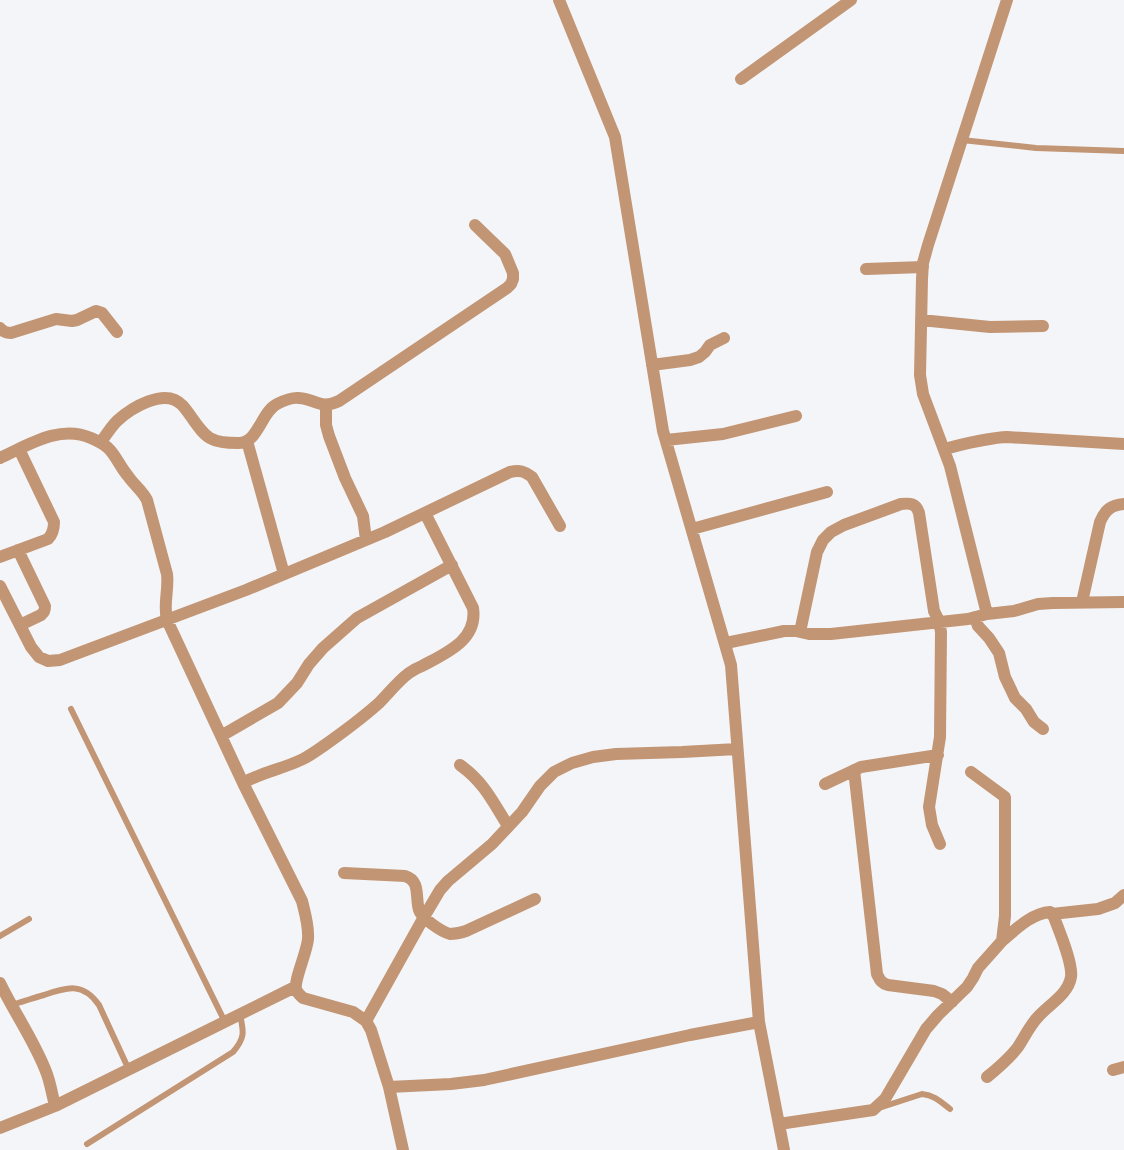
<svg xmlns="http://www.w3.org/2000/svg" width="1124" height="1150" font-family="'Exo 2',sans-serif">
<rect width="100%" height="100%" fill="#f4f5f8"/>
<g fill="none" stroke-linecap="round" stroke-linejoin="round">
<path stroke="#c29574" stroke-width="6" d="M962 140 1036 148 1124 151
M71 709 225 1022
M0 936 29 919
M11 1005C22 1002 33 998 44 995 67 987 83 982 99 1005L129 1070
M882 1107 922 1094C934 1095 940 1101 950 1109
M87 1144 233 1052C245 1038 244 1032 240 1015"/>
<path stroke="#c29574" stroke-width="12" d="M559 0 615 137 663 431 731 665 759 1022 784 1150
M741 79 851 0
M866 269 923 267
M921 320 990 327 1043 326
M0 328C3 332 6 333 11 333L56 319 72 321 77 320 96 311 102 313 117 332
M652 365 690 360 699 357 705 352 710 345 724 338
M326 405V425L329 436 345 478 363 516 366 540
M666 440 723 434 796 416
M247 441 284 574
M101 442C106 435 111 427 117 421 131 408 165 387 182 405 191 414 200 434 212 439 219 443 230 443 238 443 258 444 261 412 277 404 283 401 291 397 299 398 316 399 320 410 339 401L507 288 511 284 513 279V273L505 254 475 225
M944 449C965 444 985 438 1007 437L1124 444
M0 458C28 445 60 424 91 438 98 441 105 444 110 450 117 458 121 468 128 476 134 485 142 490 147 500L167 574C169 590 163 604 167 620L243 783 302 901C305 913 309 926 308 939 307 952 294 980 296 989 297 993 300 995 303 998L353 1012 366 1021 371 1030 389 1087 403 1150
M692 529 827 492
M18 550 45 606C45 611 44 612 41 615L20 625
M0 557 48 539C53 534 54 529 54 522L19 449
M0 586 31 647 39 657 48 661 60 660 246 590 385 532 510 472C520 470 524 471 532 477L560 526
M1082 602 1100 522C1105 510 1111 505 1124 504
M987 614 950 466 923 394 920 375 922 279 923 263 928 245 1007 0
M975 617 978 626 989 638 999 653 1005 677 1015 698 1026 709 1034 722 1043 729
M800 632 817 552 823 540 831 532 844 525 901 504C910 503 916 503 919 513L934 611 939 621 941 632 940 737 929 807 932 825 940 844
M726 643 784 631H796L809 634H831L968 619 987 614 1014 611 1038 604 1053 603 1124 602
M221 736 278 703 297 683 309 664 323 648 357 618 452 565
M460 765C484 782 493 802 508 826
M854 770 877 974C880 980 881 983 888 985L934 991 942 994 952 1002
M243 783C262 772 283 769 303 759 309 756 316 751 322 747 342 733 361 719 379 703 389 693 398 681 409 673 413 670 417 668 422 666 446 653 478 640 473 608L425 513
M825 784 861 767 938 755
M344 873 405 876C421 881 415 897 419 910 421 918 442 932 450 934 455 934 460 933 466 931L535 899
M1052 914 1098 909 1115 903 1124 895
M0 983C14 1012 33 1039 45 1069 50 1080 52 1094 55 1106
M366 1021 424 917 440 890 448 881 492 844 522 812 540 786 554 772 572 763 593 757 616 754 682 752 737 749
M1113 1070 1124 1067
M987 1077C998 1068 1009 1059 1018 1047 1024 1038 1029 1027 1037 1018 1048 1005 1068 995 1071 977 1073 963 1059 931 1054 917L1050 912C1032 913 1015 930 1002 941
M389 1087 451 1084 484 1080 690 1035 759 1022
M779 1124 873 1110 885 1099 926 1029 938 1015 967 987 973 978 978 968 1002 941 1005 916V797L971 772
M0 1128 55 1106 295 987"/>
</g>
</svg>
